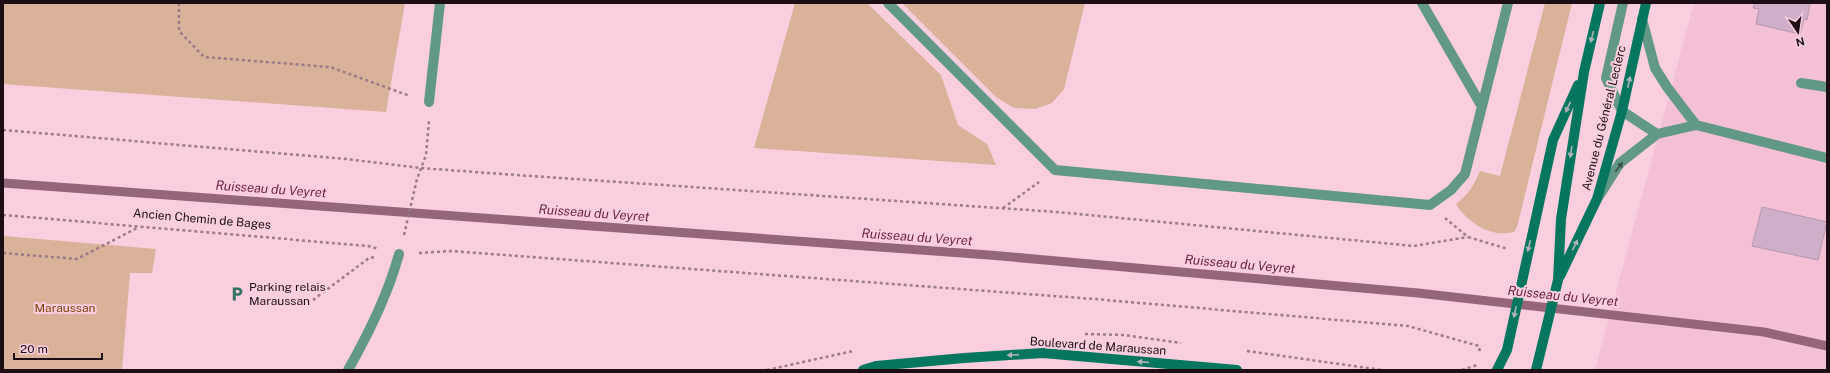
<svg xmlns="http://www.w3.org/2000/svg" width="1830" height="373" font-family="'Public Sans',sans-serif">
<rect width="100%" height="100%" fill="#f9cedf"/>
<path fill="#f3c0d5" d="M1694 3H1827V370H1595Z"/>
<path fill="#dab199" d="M3 3H405L386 112 3 84Z
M795 3H867L941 75 958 125 987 144 996 165 754 148Z
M902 3H1085L1064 89 1052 103 1035 109 1014 108 996 97Z
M1545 3H1572L1517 227 1514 232C1491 238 1468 223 1456 204 1468 195 1474 185 1480 171L1500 176Z
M3 236 156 249 152 273H130L122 370H3Z"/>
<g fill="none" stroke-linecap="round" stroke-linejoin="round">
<path stroke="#95667a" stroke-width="9" d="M3 183 989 255 1418 293 1764 332 1827 346"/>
</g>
<path fill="#cfaec9" stroke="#b696b0" d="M1755 3H1810L1807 20 1804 19 1800 34 1756 24 1759 9 1753 8Z
M1762 207 1827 222 1818 260 1752 246Z"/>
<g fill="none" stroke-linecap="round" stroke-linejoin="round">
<path stroke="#9b7c89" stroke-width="2.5" stroke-dasharray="3 3" stroke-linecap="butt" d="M179 3V31L204 57 330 67 410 96
M3 130 346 159 421 168 502 174 1057 212 1414 246 1468 237
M1003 208 1039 182
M3 215 368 246 379 249
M1445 218 1468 237 1508 249
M404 235 417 179 426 155 429 121
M3 253 77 259 139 227
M419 253 451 251 1094 299 1408 326 1479 346 1480 354
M313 300 369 258 376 257
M1085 334 1124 335 1181 343
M1247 351 1382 370
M767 370 853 351
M1462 370 1477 365"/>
<path stroke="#619886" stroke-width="10" d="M888 3 1055 170 1430 205 1451 190 1465 174 1508 3
M1422 3 1481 105
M1623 3 1606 78 1622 111 1657 134
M1642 19 1655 68 1667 87 1696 125
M1801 83 1827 87
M1599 196 1620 163 1657 134 1696 125 1827 158
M348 370C369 333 388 295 399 254"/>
<path stroke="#619886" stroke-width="10" d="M429 102 440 3"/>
<path stroke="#07765e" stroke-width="10" d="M1560 276 1597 199 1622 111 1646 3
M863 370 876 366 964 358 1043 353 1237 370
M1497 370 1507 350 1553 140 1578 85
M1536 370 1558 280 1561 219 1584 72 1600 3"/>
</g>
<defs><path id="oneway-solid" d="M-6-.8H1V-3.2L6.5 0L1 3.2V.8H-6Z"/></defs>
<g fill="#b0b4b8">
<use href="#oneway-solid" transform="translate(1592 37) rotate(103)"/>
<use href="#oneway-solid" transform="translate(1629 82) rotate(-78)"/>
<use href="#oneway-solid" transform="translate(1568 107) rotate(115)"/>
<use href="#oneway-solid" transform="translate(1571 152) rotate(99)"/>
<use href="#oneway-solid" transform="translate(1575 245) rotate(-64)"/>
<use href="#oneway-solid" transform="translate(1529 246) rotate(103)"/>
<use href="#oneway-solid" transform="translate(1515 312) rotate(102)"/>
<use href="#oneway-solid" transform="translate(1013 355) rotate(177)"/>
<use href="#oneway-solid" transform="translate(1143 362) rotate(-175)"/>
</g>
<use fill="#3c4c48" href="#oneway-solid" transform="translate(1619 167) rotate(-53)"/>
<defs>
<g id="parking-bare" transform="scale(1.2)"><path d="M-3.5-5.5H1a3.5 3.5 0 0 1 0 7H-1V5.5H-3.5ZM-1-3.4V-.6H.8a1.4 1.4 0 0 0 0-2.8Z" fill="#347361" stroke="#f9cedf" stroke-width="2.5" paint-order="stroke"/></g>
</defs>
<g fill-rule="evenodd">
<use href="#parking-bare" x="237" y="294"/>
</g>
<g text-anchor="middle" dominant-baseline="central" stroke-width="4" stroke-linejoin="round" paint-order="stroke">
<g font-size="12" fill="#1d0e15" stroke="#f9cedf">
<text transform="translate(1604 118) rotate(-76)">Avenue du Général Leclerc</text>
<text transform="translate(202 219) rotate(5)">Ancien Chemin de Bages</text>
<text transform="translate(1098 346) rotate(4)">Boulevard de Maraussan</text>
</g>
<g font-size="12" fill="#1d0e15" stroke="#f9cedf" text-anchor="start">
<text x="249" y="287">Parking relais<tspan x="249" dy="14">Maraussan</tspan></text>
</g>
<g font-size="12" fill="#844009" stroke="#f9cedf">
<text x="65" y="308">Maraussan</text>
</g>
<g font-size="13" font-style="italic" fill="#681f45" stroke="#f9cedf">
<text transform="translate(271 189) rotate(4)">Ruisseau du Veyret</text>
<text transform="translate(594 213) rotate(4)">Ruisseau du Veyret</text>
<text transform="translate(917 237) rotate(4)">Ruisseau du Veyret</text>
<text transform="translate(1240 264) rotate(5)">Ruisseau du Veyret</text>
<text transform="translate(1563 296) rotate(6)">Ruisseau du Veyret</text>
</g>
</g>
<rect width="1830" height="373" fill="none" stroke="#1d0e15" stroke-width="8"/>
<g transform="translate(1798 32) rotate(167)" stroke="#f9cedf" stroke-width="3" paint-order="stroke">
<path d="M0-3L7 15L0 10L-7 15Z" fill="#1d0e15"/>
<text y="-6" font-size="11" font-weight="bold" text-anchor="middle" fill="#1d0e15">N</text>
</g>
<path d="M14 353v6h88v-6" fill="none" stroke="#1d0e15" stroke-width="2"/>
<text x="20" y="353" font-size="12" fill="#1d0e15" stroke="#f9cedf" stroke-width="3" paint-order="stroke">20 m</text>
</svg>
